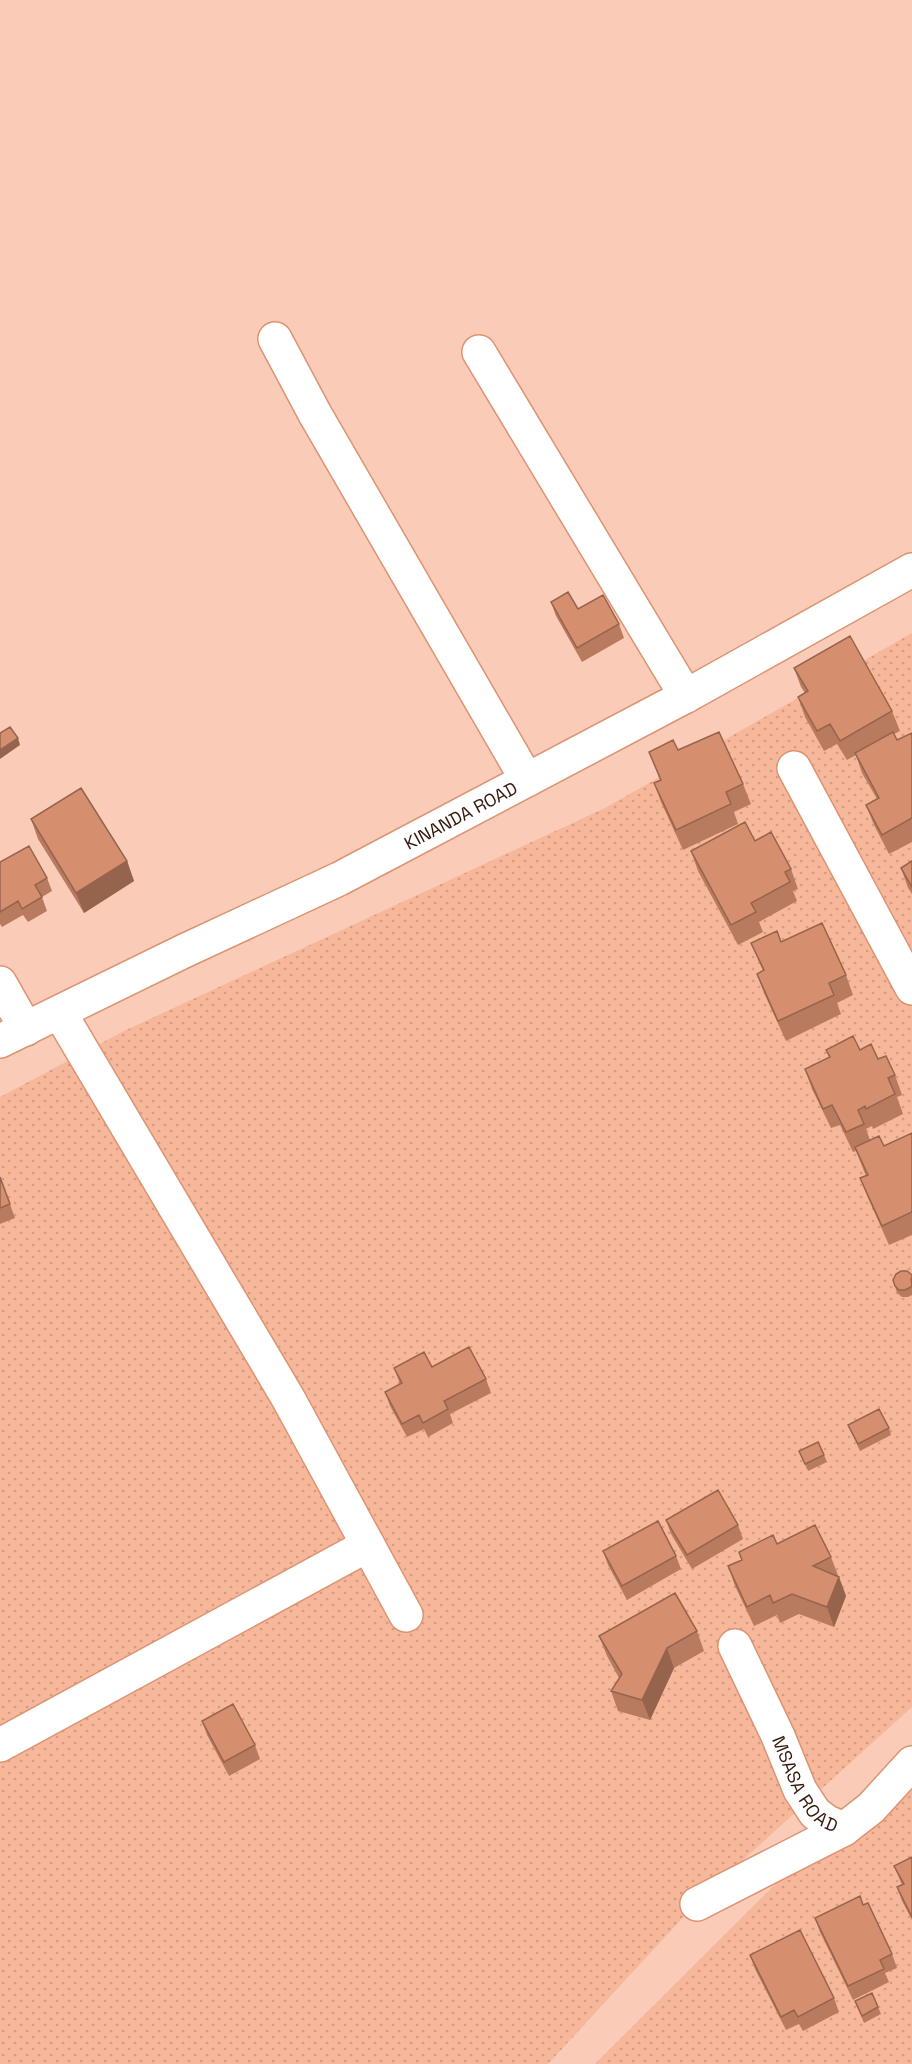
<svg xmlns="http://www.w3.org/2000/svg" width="912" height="2064" font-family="'Space Grotesk',sans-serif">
<defs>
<pattern id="green-dots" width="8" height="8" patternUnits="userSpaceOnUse" patternTransform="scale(1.5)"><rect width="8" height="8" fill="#f7b79a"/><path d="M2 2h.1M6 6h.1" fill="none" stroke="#d49d83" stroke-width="1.8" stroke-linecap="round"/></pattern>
</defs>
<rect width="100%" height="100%" fill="#faccb7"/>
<path fill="url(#green-dots)" d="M912 633V1707L701 1898 548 2064H0V1097L124 1031 605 808Z
M912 1748V2064H595Z"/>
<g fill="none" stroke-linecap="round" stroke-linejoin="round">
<g stroke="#db9372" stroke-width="36">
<g id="minor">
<path d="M275 339 315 414 527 780"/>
<path d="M479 352 686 696"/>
<path d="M794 768 912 988"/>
<path d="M0 983 26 1029"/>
<path d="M60 1013 288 1398 406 1615"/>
<path id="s1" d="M0 1041 184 951 339 879 686 696 912 570"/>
<path id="s2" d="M735 1646 778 1736 800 1790 815 1813 827 1822 844 1829 871 1808 912 1763"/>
<path d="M0 1745 368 1545"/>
<path d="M697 1904 844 1829"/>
</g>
</g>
<use href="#minor" stroke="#fff" stroke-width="33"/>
</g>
<path fill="#b87b5f" d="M551 602 578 609 619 624 624 638 582 662 556 616Z
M794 668 892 711 900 731 894 734 897 740 912 733V842L889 854 874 825 866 805 877 799 862 773 856 755 847 760 837 744 824 751 805 717 798 697 805 693 801 687Z
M678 750 743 784 751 804 734 812 738 824 683 850 661 802 654 783 660 780 649 752Z
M31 819 127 861 134 881 84 913 38 839Z
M755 841 791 869 798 889 793 891 797 901 759 922 763 932 738 945 698 871 691 851Z
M912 861V894L908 888 901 868Z
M0 862 47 878 52 891 42 897 47 911 28 922 23 915 2 927 0 924Z
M781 942 846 975 853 995 837 1003 841 1014 786 1041 764 993 757 974 763 971 751 943Z
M826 1050H860L878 1059 895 1075 902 1095 897 1097 903 1114 873 1129 872 1126 866 1129 870 1140 884 1146 912 1133V1235L889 1245 868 1198 860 1178 866 1176 856 1151 853 1152 840 1125 831 1128 812 1089 805 1069 829 1057Z
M0 1177 15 1218 0 1224Z
M912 1276V1295L908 1297H902L897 1293 895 1286Z
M432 1367 486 1379 491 1393 450 1414 453 1423 428 1437 424 1429 407 1437 390 1406 385 1392 400 1384 394 1368Z
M848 1425 889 1428 891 1435 860 1451Z
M799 1451 824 1455 827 1462 808 1471Z
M666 1520 738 1525 743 1539 692 1569 671 1534Z
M777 1544 831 1557 846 1596 834 1627 799 1614 780 1623 777 1615 754 1626 735 1586 728 1566Z
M603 1551 676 1556 681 1569 627 1600 608 1565Z
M697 1631 704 1651 674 1668 650 1720 618 1711 611 1691 619 1678 607 1656 599 1636Z
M202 1721 255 1745 260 1759 229 1776 207 1735Z
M912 1857V1920L902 1901 897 1887 902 1885 894 1866Z
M863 1905 892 1954 897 1968 885 1973 889 1982 853 2000 820 1932 815 1918Z
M750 1955 834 1998 839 2012 803 2031 799 2024 786 2030 755 1969Z
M855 2001 878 2007 881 2014 864 2023Z"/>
<path fill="#96644d" d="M18 738 20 745 0 759V750Z
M127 861 134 881 84 913 76 893Z
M839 1577 846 1596 834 1627 827 1607Z
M667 1648 674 1668 650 1720 642 1700Z"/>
<path fill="#d68f6e" stroke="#96644d" stroke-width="1.5" d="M568 592 578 609 603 595 619 624 577 648 551 602Z
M850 636 892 711 840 741 830 724 817 731 798 697 808 691 794 668Z
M10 727 18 738 0 750V733Z
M719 732 743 784 726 792 731 804 676 830 654 783 661 780 649 752 673 740 678 750Z
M893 732 897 740 912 733V818L882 835 866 805 879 798 855 753Z
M81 788 127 861 76 893 31 819Z
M745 822 755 841 771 832 791 869 785 872 790 882 751 903 756 912 731 925 691 851Z
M29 846 47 878 35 885 42 897 22 909 18 901 0 912V862Z
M912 861V887L901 868Z
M822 923 846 975 829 983 834 995 778 1021 757 974 764 970 751 943 777 931 781 942Z
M853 1036 860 1050 871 1044 878 1059 886 1056 895 1075 888 1078 895 1094 866 1109 865 1106 858 1110 864 1124 846 1132 832 1105 823 1109 805 1069 830 1057 826 1050Z
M912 1133V1212L882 1226 860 1178 868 1175 855 1147 879 1136 884 1146Z
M0 1177 10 1204 0 1208Z
M901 1271H907L912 1275V1279H911L912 1284 911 1287 905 1290H899L895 1286 893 1280 896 1274Z
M469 1347 486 1379 444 1401 448 1409 423 1423 419 1415 402 1424 385 1392 402 1383 394 1368 424 1352 432 1367Z
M879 1409 889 1428 858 1444 848 1425Z
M818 1442 824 1455 805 1464 799 1451Z
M718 1490 738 1525 687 1555 666 1520Z
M658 1521 676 1556 622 1586 603 1551Z
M815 1525 831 1557 813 1566 839 1577 827 1607 792 1594 773 1603 770 1595 747 1607 728 1566 742 1560 739 1552 773 1535 777 1544Z
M675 1593 697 1631 667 1648 642 1700 611 1691 622 1674 599 1636Z
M233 1704 255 1745 224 1762 202 1721Z
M912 1857V1917L897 1887 904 1884 894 1866Z
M860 1896 863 1905 868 1903 892 1954 880 1960 884 1969 848 1986 815 1918Z
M800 1930 834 1998 798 2017 794 2010 781 2017 750 1955Z
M872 1993 878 2007 862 2016 855 2001Z"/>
<g text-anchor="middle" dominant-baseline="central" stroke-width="4.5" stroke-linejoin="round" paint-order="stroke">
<g font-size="18" fill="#32170a" stroke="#fcddcf">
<text stroke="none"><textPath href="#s1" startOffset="513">KINANDA ROAD</textPath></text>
<text stroke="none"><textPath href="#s2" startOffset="156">MSASA ROAD</textPath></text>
</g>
</g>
</svg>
